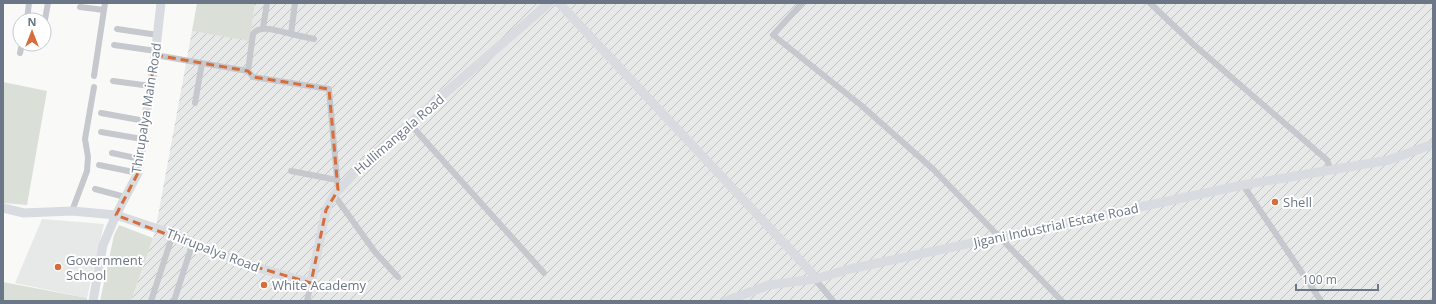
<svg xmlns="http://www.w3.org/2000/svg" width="1436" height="304" font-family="'Open Sans',sans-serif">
<defs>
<pattern id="industrial-furrows" width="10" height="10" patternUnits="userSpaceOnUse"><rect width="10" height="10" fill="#e7e8e8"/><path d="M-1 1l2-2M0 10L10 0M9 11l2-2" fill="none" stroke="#bfc1c2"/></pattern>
</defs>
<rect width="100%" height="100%" fill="#f9f9f7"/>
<path fill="#e7e8e8" d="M42 219 104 224 87 298 15 283Z"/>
<path fill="url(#industrial-furrows)" d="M255 3H1433V301H131L155 232 192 31 250 40Z"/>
<path fill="#dae0d8" d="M197 3H255L250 41 192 31Z
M3 82 47 91 27 205 3 203Z
M119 225 153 238 131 301H100L114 235Z
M3 282 87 298V301H3Z"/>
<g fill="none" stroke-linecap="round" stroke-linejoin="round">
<path stroke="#c5c8cc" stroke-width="6" d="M802 3 773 35 862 106 934 170 1062 301
M1150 3 1193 44 1327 160 1331 171
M80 7 104 10
M27 20 29 3
M44 25 48 3
M263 28 267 3
M117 29 158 35
M291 34 314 39
M114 45 156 51
M20 53 22 44
M155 55 248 71 253 77 329 89 338 190
M248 71 253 34C261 23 280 32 291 34L295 3
M94 76 105 3
M113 81 151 86
M195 103 202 63
M101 113 145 121
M410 124 544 273
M101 132 142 139
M112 153 140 159
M99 165 138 173
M291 171 337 180
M1243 185 1321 301
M95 189 125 197
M334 195 375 252 398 277
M72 211 87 171 88 157 85 139 94 87
M815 279 833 301
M151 301 173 234
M174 301 193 242
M307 301 311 283"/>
<path stroke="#d8dbdf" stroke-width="9" d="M559 3 812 273
M3 208 24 213 72 211 116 215 173 234 242 263 311 283 326 210 334 195 361 166 549 3
M93 301 103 245 116 215 138 173 145 121 153 74 161 3
M726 301 769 285 815 279 850 269 1243 185 1389 160 1433 144"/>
</g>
<path fill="none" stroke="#d66d3a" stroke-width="3" stroke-dasharray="8 5" stroke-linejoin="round" d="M155 55 248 71 253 77 329 89 338 190 326 210 311 283 242 263 116 215 138 173Z"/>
<g fill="#d66d3a" stroke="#fff" stroke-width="1.5">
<circle cx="1275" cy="202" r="4"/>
<circle cx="58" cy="267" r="4"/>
<circle cx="264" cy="285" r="4"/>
</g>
<g text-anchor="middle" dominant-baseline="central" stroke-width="4" stroke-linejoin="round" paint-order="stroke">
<g font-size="13" fill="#6b7786" stroke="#fff">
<text transform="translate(146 108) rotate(-81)">Thirupalya Main Road</text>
<text transform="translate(399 134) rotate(-41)">Hullimangala Road</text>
<text transform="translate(1056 225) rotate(-12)">Jigani Industrial Estate Road</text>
<text transform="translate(213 250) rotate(21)">Thirupalya Road</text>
</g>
<g font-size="13" fill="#6b7786" stroke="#fff" text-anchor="start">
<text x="1283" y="202">Shell</text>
<text x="66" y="260">Government<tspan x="66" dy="15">School</tspan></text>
<text x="272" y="285">White Academy</text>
</g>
</g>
<rect width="1436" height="304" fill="none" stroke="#6b7786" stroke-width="8"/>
<g transform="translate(32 32)"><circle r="19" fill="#ffffff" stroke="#c4c9cf"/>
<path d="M0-3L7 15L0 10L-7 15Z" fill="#d66d3a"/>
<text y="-6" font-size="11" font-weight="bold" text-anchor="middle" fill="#6b7786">N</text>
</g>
<path d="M1296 284v6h82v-6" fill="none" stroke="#6b7786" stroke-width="2"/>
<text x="1302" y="284" font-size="12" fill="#6b7786" stroke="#ffffff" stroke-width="3" paint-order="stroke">100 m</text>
</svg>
